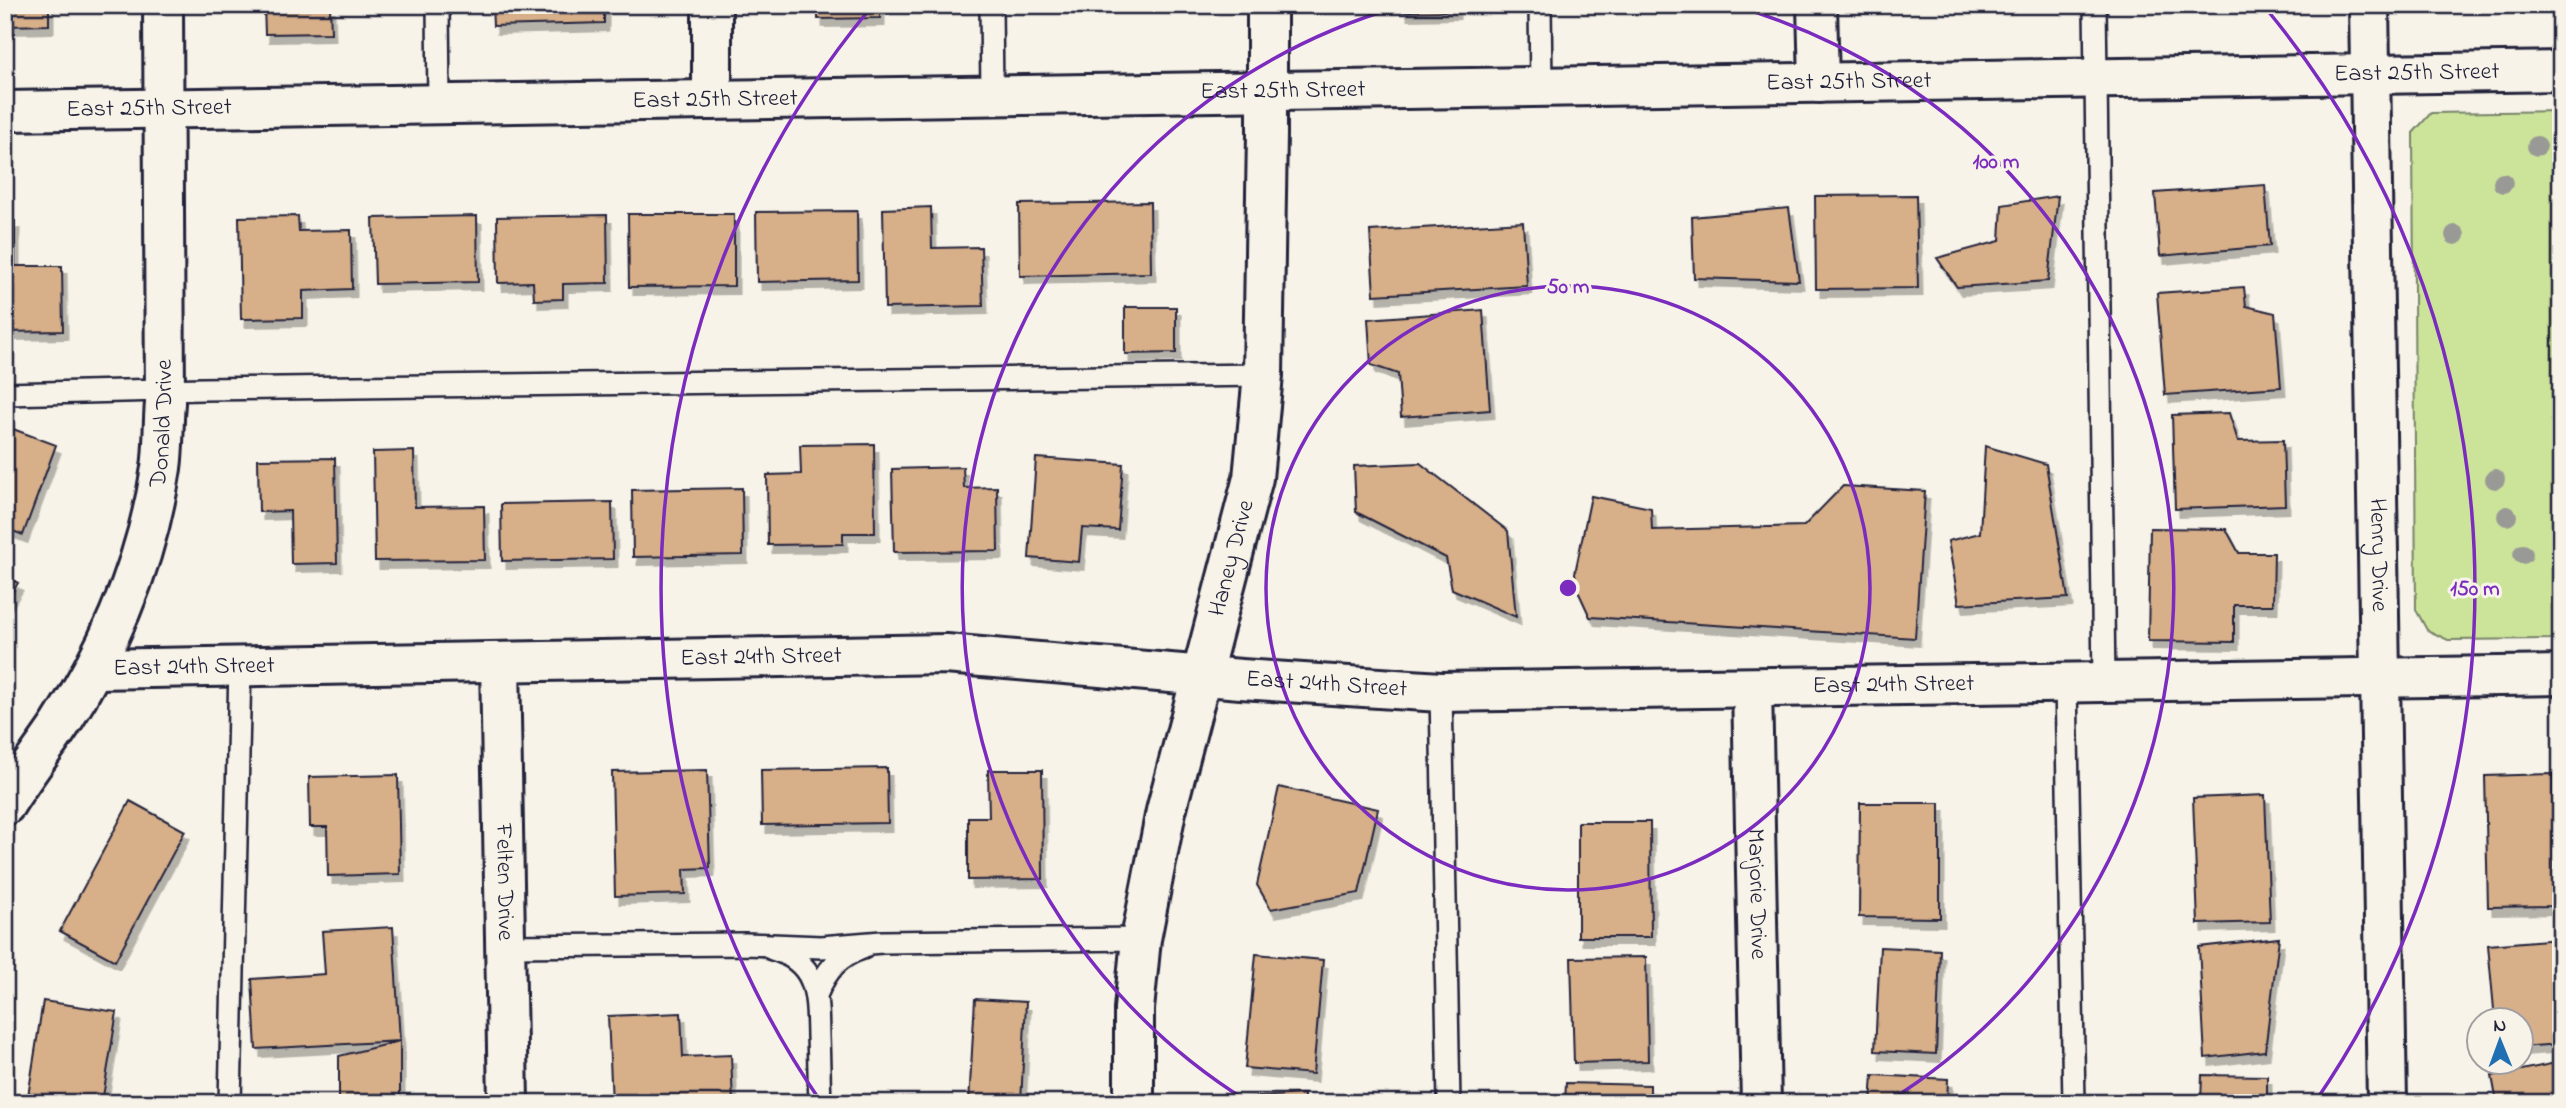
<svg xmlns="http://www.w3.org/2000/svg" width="2566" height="1108" font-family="'Indie Flower',sans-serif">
<defs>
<filter id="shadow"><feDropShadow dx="4.5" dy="8" stdDeviation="0" flood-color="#0004"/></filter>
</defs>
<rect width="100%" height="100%" fill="#f7f3e8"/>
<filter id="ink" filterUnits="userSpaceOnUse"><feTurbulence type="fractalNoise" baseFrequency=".0143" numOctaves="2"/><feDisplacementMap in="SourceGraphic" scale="14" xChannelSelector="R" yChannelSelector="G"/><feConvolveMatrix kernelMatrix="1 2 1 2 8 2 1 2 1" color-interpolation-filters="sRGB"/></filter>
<g filter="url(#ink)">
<path fill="#cce49a" stroke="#77836a" stroke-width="2" d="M2561 111V639L2448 640 2427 630 2416 610 2413 133 2431 113Z"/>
<path fill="#d7af89" stroke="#22223b" stroke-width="2" filter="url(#shadow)" d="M5 5H49V25L5 26Z
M264 5H330L331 33 265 34Z
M492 5H604V23L493 26Z
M818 5H880V18L818 19Z
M1403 5H1455V11L1403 12Z
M2265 185 2270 246 2160 256 2155 193Z
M1916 195 1918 288 1816 289 1815 196Z
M2058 196 2048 281 1957 287 1937 258 2000 241 2002 205Z
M1150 202 1151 273 1020 276 1019 204Z
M931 207 932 248 981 247 983 306 885 308 883 209Z
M1789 208 1799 281 1694 278 1692 217Z
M857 211 858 280 757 282 756 212Z
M628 214H734V286L629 287Z
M607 215 608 283 563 284V299L534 300 533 282 498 283 497 217Z
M298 216 299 231 351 230 352 289 303 291V318L241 319 239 217Z
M477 216 478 282 375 284 373 218Z
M15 221V266H62L63 331 5 332V222Z
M1523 222 1527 286 1374 295 1370 231Z
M2244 287 2246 306 2275 313 2281 387 2165 395 2157 293Z
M1125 307H1176V353L1125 354Z
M1483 310 1490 410 1401 417 1398 374 1371 365 1368 319Z
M2229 413 2238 441 2283 440 2285 505 2175 509 2172 415Z
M5 426 56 445 23 535 5 528Z
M874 444 875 533H843V544L768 545 767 475 801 474 800 445Z
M1985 446 2046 464 2068 598 1959 604 1948 541 1980 533Z
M414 451 415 507 484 506 485 560 375 561 373 452Z
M335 458 337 563 291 564 290 511 259 512 258 459Z
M1036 458 1123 464 1118 530 1082 528 1079 562 1029 558Z
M1420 463 1508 531 1516 617 1452 589 1446 558 1356 512 1354 466Z
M963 467 964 488 997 487 998 551 894 552 892 469Z
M1843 486 1925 491 1915 638 1590 617 1577 589 1575 573 1591 496 1651 508 1652 530 1804 526Z
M742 488 743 555 633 557 632 490Z
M612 502 613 559 502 561 501 504Z
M2150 528 2226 529 2239 553H2274L2273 605H2234V642L2148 641Z
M5 576 18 583 5 604Z
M887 768 888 823 762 825 761 770Z
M707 770 710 868 684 869 685 894 615 896 612 772Z
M988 770H1042L1043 879 968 880V817H989Z
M2553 774 2555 906 2488 907 2485 776Z
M398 775 400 874 328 876 327 827H310L309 777Z
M1279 787 1378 809 1359 893 1271 909 1257 885Z
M2265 795 2270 922 2198 924 2193 798Z
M130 801 185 831 115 961 60 931Z
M1860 803H1940V918L1859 917Z
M1578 822H1650L1651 937H1578Z
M393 927 400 1041 256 1049 252 979 325 974 322 931Z
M2279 938 2265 1051 2205 1058 2199 947Z
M2560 939 2561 1044 2520 1047V1020H2495L2488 945Z
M1880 947 1940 950 1936 1054 1875 1051Z
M1256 954 1323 960 1313 1074 1245 1068Z
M1646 957 1648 1061 1574 1063 1571 958Z
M975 999 1026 1002 1021 1103H969Z
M43 1001 117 1012 102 1103H27Z
M681 1013 683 1057 731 1055 733 1103H612L608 1016Z
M400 1041V1103H339V1056Z
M2561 1062V1103H2497L2492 1076Z
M1873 1075 1948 1079 1947 1103H1871Z
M2202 1075 2267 1076V1103H2201Z
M1566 1083 1650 1085V1103H1565Z
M1304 1094V1103H1240L1239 1098Z"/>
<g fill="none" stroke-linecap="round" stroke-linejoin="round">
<g stroke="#22223b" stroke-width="26">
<path id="lane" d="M438 5 439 105
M991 5 992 96
M1540 5 1541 87
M2095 5 2104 682
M5 394 202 389 1263 375
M2066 683 2074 1103
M1441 692 1449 1103
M505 946 745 944 821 947 882 942 1141 939
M772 949C819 962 817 996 818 1037 819 1059 819 1081 820 1103
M817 993C826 971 839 955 863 948
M230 1103 240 667"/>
</g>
<g stroke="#22223b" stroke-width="44">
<g id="street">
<path d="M712 5V100"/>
<path d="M1817 5 1819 83"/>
<path id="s1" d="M2369 5 2387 1103"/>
<path id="s2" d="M5 111 2561 71"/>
<path id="s3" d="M500 662 508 1103"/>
<path id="s4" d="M94 669 946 654 1241 679 1441 692 2561 675"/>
<path id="s5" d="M1752 688 1761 1103"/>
<path id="s6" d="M5 805C22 777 42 752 60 725 111 646 147 561 161 468 164 447 163 425 165 403L163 5"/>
<path id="s7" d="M1134 1103V1009L1141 939 1166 811 1253 478 1263 375 1267 134V5"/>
</g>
</g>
<use href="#lane" stroke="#f7f3e8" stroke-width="21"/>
<use href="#street" stroke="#f7f3e8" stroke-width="38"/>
</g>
<g fill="#999a96">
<circle cx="2537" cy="146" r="10"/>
<circle cx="2503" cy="183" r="10"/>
<circle cx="2455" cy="235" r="10"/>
<circle cx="2495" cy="479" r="10"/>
<circle cx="2507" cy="516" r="10"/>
<circle cx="2523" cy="554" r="10"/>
</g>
</g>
<g fill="none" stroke="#7b2cbf" stroke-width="3.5">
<circle cx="1568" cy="588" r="302"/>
<path d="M1247 1101A605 605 0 0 1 1401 6M1735 6A605 605 0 0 1 1889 1101"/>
<path d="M821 1102A907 907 0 0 1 868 11M2268 11A907 907 0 0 1 2315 1102"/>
</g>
<g text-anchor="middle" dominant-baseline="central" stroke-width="6" stroke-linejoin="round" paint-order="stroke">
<g font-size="24" fill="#22223b" stroke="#f7f3e8">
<text stroke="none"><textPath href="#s2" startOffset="2412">East 25th Street</textPath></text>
<text stroke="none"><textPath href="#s2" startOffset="1844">East 25th Street</textPath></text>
<text stroke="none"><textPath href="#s2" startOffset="1278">East 25th Street</textPath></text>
<text stroke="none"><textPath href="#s2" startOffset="710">East 25th Street</textPath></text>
<text stroke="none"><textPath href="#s2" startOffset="144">East 25th Street</textPath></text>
<text stroke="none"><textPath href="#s6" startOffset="420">Donald Drive</textPath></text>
<text stroke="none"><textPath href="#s1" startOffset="550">Henry Drive</textPath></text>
<text stroke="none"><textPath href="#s7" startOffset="556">Haney Drive</textPath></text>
<text stroke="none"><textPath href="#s4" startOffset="667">East 24th Street</textPath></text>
<text stroke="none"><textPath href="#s4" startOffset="100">East 24th Street</textPath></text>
<text stroke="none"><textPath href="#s4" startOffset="1234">East 24th Street</textPath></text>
<text stroke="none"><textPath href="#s4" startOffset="1801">East 24th Street</textPath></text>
<text stroke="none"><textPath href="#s3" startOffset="220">Felten Drive</textPath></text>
<text stroke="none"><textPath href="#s5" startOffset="206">Marjorie Drive</textPath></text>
</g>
</g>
<circle cx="1568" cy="588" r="10" fill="#7b2cbf" stroke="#f7f3e8" stroke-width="3.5"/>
<g font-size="21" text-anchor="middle" font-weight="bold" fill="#7b2cbf" stroke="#f7f3e8" stroke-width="6" stroke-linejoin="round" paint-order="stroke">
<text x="1996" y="168">100 m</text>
<text x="1568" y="293">50 m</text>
<text x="2475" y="595">150 m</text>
</g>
<rect width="2566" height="1108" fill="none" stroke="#f7f3e8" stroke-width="28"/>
<rect x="14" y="14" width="2538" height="1080" fill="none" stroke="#22223b" stroke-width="2.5" filter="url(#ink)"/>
<g transform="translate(2500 1041) rotate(359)"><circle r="33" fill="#f7f3e8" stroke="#a29fa3" stroke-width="2"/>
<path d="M0-5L12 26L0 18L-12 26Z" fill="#1f6fb2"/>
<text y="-10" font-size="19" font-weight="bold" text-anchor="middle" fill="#22223b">N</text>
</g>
</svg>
